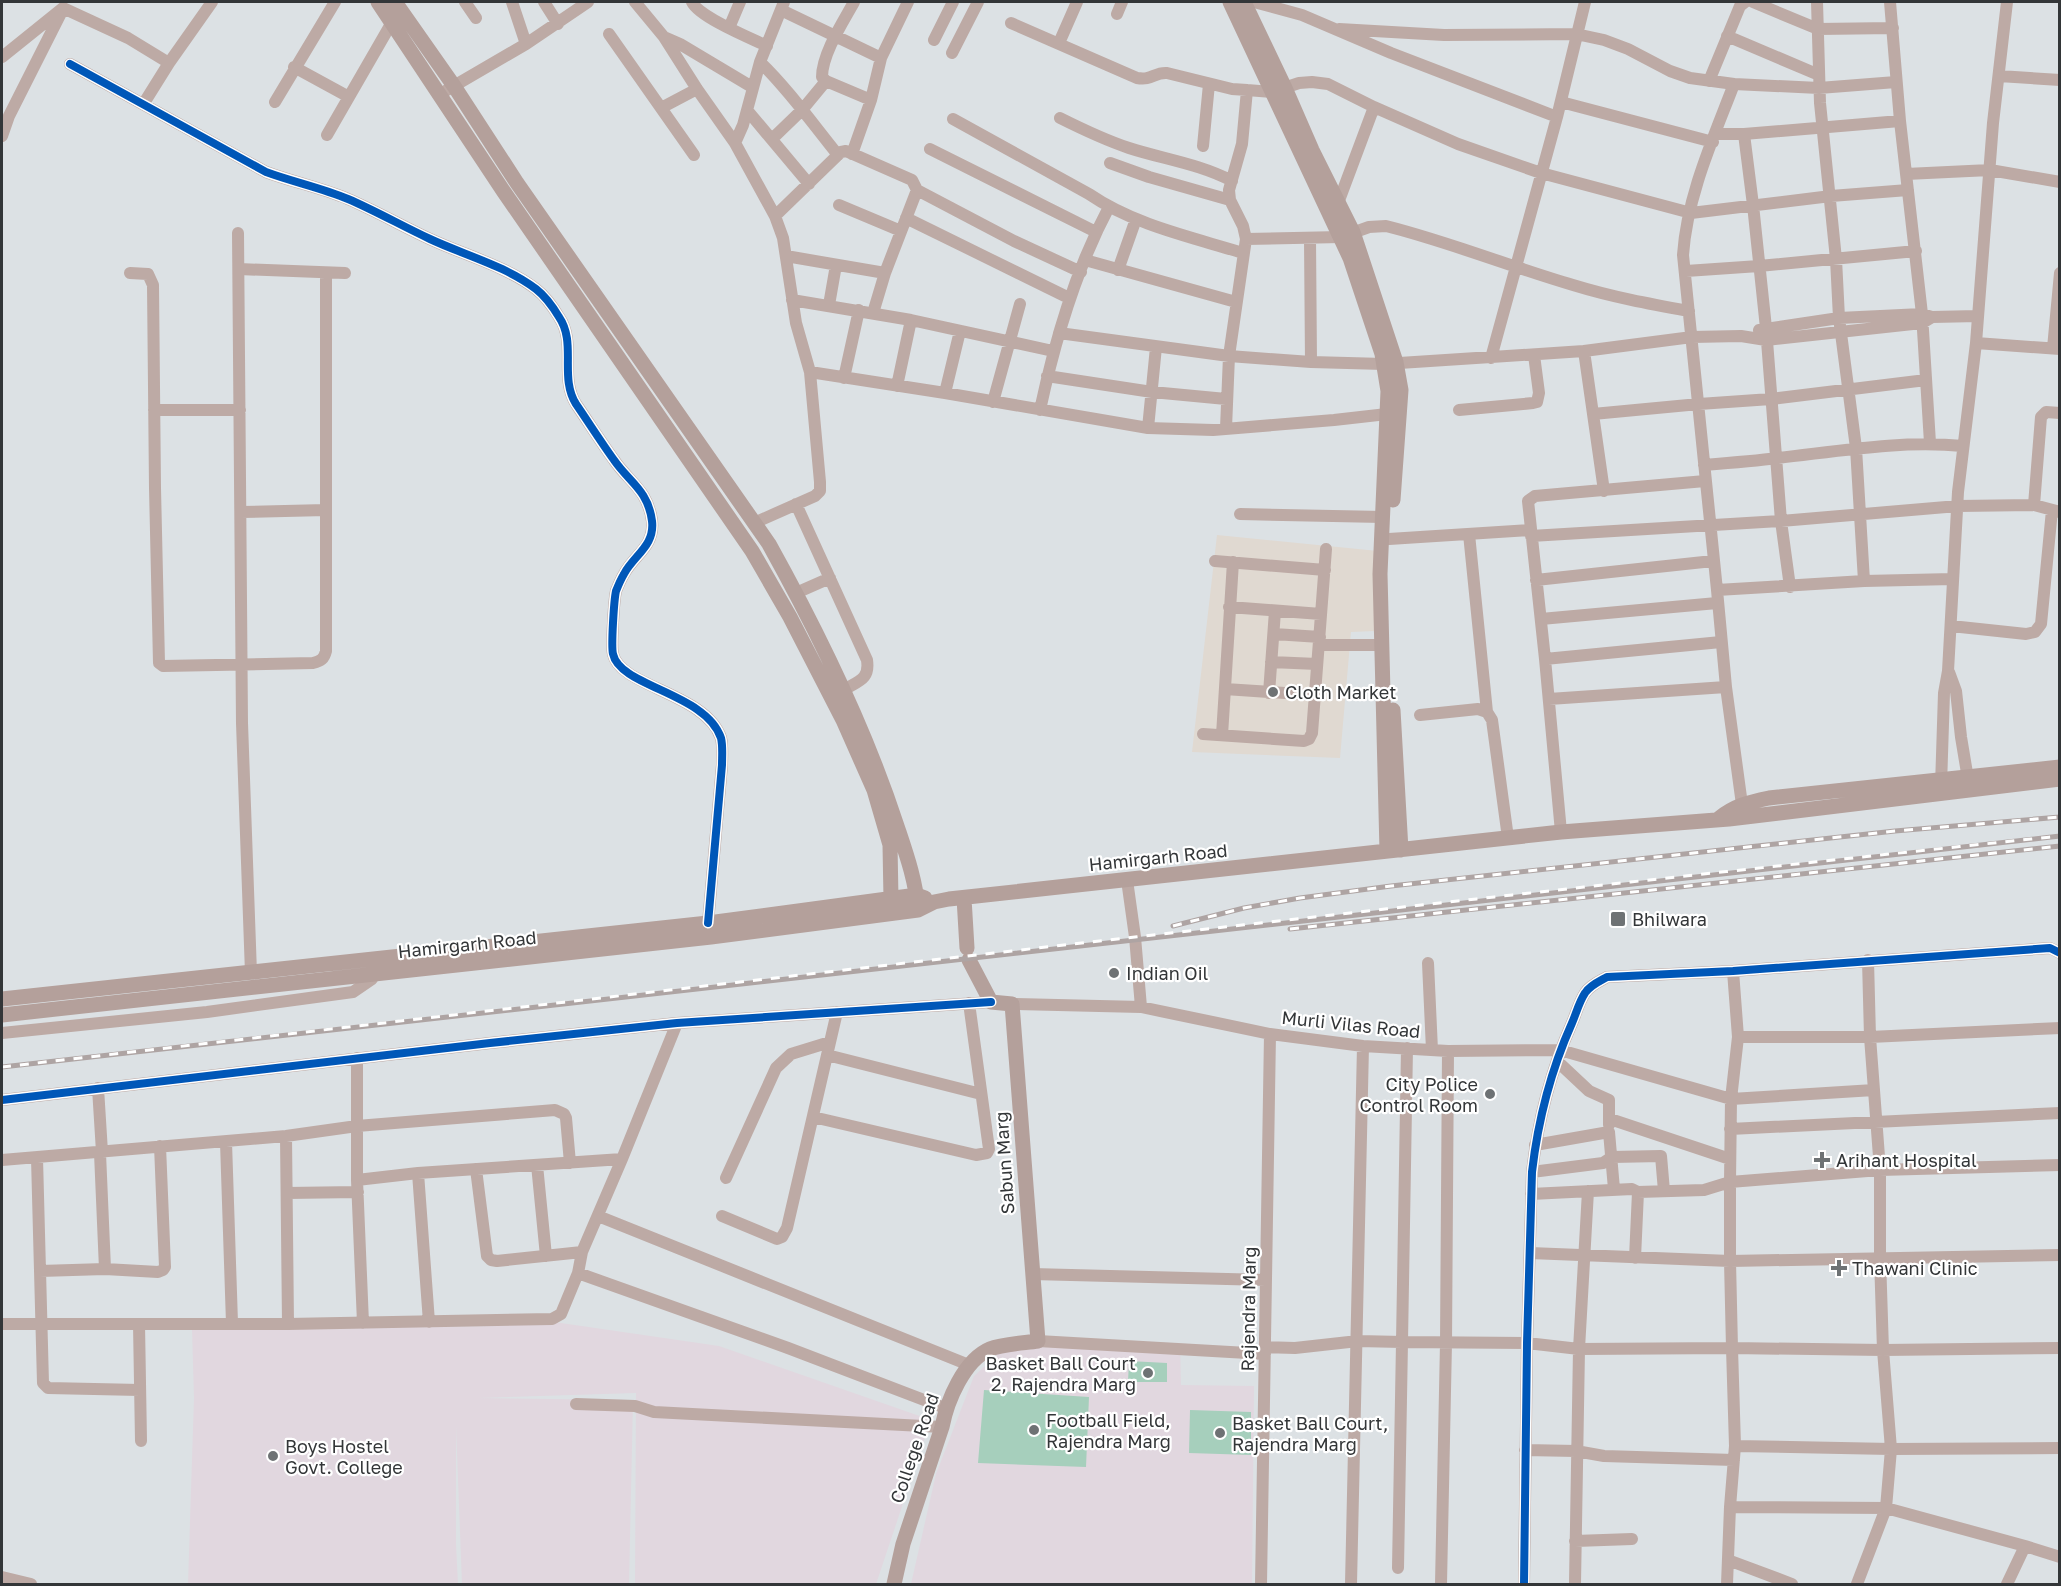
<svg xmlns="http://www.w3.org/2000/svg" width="2061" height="1586" font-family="'Golos Text',sans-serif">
<rect width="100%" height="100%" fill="#dce1e4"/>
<path fill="#e0d9d1" d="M1217 535 1378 551 1375 631 1351 632 1340 758 1192 752Z"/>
<path fill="#e1d7df" d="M554 1322 719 1346 931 1420 876 1584H635L636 1393 478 1398 633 1400 629 1584H462L456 1426V1545L458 1584H188L194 1398 192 1329 499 1326Z
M1180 1343 1181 1385 1254 1386 1252 1584H911L936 1474 974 1376 998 1354 1035 1345Z"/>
<path fill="#a6cfbc" d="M1129 1361 1167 1363V1382H1128Z
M984 1390 1089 1397 1086 1467 978 1463Z
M1190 1410 1251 1412V1455L1189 1453Z"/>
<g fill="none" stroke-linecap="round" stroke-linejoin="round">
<path stroke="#bdaaa5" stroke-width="12" d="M465 2 476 18
M512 2 526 44
M544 2 558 24
M635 2 664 37 697 89 735 143 775 216 783 238 796 323 810 372 820 482V491L815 496 754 523
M692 2C699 17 750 38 767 46
M854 2C843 22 822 54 822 77L826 81 871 100
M1254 2 1302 15 1391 53 1557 117
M1753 2 1818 29 1893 28
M1817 2 1820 103 1836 259 1839 318 1856 448 1864 581 1953 579
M1890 2 1900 121 1922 314 1930 443
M781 10 881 58
M1117 14 1122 2
M1011 23 1137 78C1152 81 1154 72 1167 73L1232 89 1247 90 1272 92 1299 83 1312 82 1328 84 1374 107 1458 144 1541 173 1691 213 1831 196 1908 190
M729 28 740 2
M1339 29 1444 35 1576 34 1604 40 1628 49 1670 71 1690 78 1734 84
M609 34 694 155
M1727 36 1819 75
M664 37 680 44 752 87
M934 40 953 2
M1059 43 1077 2
M952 53 978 2
M2 57 63 8 128 38 169 63
M760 62C789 90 812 123 838 155
M70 64 266 172C293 182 322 188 348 199 376 211 402 226 430 239 464 255 506 266 536 289 545 296 553 307 559 317 577 343 559 377 576 404 589 423 601 442 614 460 629 482 648 490 652 521 655 546 634 555 624 574 621 579 618 586 616 591 614 600 611 646 613 654 620 687 706 693 721 738 723 746 722 756 722 765L708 923
M294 67 349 97
M1999 76 2060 80
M1709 81 1740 6 1745 2
M447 90 526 44 588 2
M275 102 335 2
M1561 102 1713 142
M144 103 169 63 212 2
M661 108 697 89
M747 110 809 184
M1060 118C1082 129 1105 140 1129 148 1163 159 1200 164 1232 181
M953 119 1089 194C1134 225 1191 237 1243 253
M1715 134H1744L1900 121
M1744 134 1753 205 1766 328 1781 521 1790 587
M327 135 395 17
M2 136 9 116 61 13
M772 139 802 110 826 81
M735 143 743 125 760 62 784 2
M1203 146 1209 84
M930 149 1096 232
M852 154 871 100 881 58 908 2
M1110 163 1149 177 1230 200
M1906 174 1990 170 2060 182
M917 190 1014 241 1081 272
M839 205 901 231
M1337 206 1374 107
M775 216 841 152 846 151 912 180 917 190 885 273 873 313
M906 218 1069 298
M238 233 242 723 251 973
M1246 239 1341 237 1369 227 1386 226C1450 242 1511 267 1573 285 1612 297 1650 304 1689 311
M1310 239 1311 362
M786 256 885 273
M1085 260 1236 302
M239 269 345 273
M1118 270 1136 219
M1686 271 1759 266 1916 251
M130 273 148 274 153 285 155 488 159 663 163 666 313 663C321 661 324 659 326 651V273
M792 300 911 320 1053 351
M829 305 836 265
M1759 330 1839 318 1922 314 1932 317 1978 316
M1059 333 1229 356 1311 362 1384 364 1584 351 1692 337 1741 336 1766 340 1922 323 1932 317
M1976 343 2060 349
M2053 348 2060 273
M1584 351 1604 491
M1491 358 1557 117 1585 2
M810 372 945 393 1148 428 1213 430 1334 420 1387 414
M1047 376 1152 392 1226 399
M844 378 859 310
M897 386 911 320
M945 393 960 331
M993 402 1020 304
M154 410H240
M1040 410C1055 340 1075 271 1109 207
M1459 410 1533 403 1537 402 1539 393 1534 355
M1593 414 1699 404 1771 399 1926 380
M1148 428 1156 347
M1226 428 1229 356 1246 239 1243 226 1230 200 1229 190 1242 144 1247 90
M1704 465C1729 463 1754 461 1778 458 1840 451 1901 440 1963 446
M796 504 867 660C870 680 858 681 842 691
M2034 505 2041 417 2046 412 2060 413
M241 512 326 510
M1240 514 1383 517
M1469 534 1487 712
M1531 536 1781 521 1958 506 2034 505 2060 512
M1389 539 1531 530
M1215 561 1325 570
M1536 580 1713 561
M1717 590 1683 255C1687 196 1713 139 1734 84L1819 88 1896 82
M796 593 830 578
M1229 607 1321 614
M1541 619 1717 603
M1951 626 2026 634 2035 632 2041 624 2052 510
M1274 634 1320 637
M1319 645H1381
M1545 659 1721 642
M1271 662 1317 664
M1949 672 1956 691 1961 737 1969 785
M1225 689 1315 695
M1269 693 1275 611
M1549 699 1726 687
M1420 715 1478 709 1487 712 1492 720 1508 838
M1203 734 1304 741 1309 739 1312 733 1326 549
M1222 735 1233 562
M1941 786 1944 693 1948 671 1958 492 1976 343 1993 123 2007 2
M1743 812 1726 687 1717 590 1864 581
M1561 832 1545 659 1528 501 1535 496 1705 481
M1127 880 1135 937 1141 1007
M1428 963 1432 1050
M1733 971 1738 1037
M1012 1004 1141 1007 1270 1034 1363 1046 1448 1051 1560 1050 1731 1099 1874 1090
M2 1033 207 1012 353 992 372 979 374 969
M827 1055 981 1094
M357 1058V1180L418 1173 622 1159
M1557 1061 1589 1091 1609 1100V1125
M98 1088 102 1152
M2 1100 490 1043 677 1023 991 1002
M813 1117 976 1155 987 1153 989 1149 969 1003
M1610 1119 1730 1159
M1730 1129 2060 1113
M286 1136 288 1324
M226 1142 232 1323
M1535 1145 1609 1132 1614 1189
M37 1158 43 1383 48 1388 140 1390
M2 1160 286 1136 357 1126 555 1110 564 1114 566 1118 570 1163
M537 1165 546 1256
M2060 1165 1880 1170 1730 1182V1261L2060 1255
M476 1169 487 1256 491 1260 497 1261 582 1252
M1532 1172 1603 1163 1612 1157 1661 1156 1664 1191
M418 1173 429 1322
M726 1178 776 1068 791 1054 830 1042
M357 1180 363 1323
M287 1193 358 1192
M1531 1194 1632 1189 1638 1192
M598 1216 969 1365
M722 1216 777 1239 782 1237 787 1228 837 1012
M1635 1258 1638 1192 1704 1190 1730 1182 1731 1099 1738 1037H1870L2060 1028
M105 1269 158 1272 163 1270 165 1267 160 1146
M40 1271 105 1269 100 1153
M578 1273 788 1348 945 1408
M1032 1274 1266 1280
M2 1324H288L552 1319 561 1314 578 1273 582 1252 622 1159 677 1023
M139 1324 141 1441
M1038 1341 1265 1354
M1265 1347 1295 1348 1358 1341 1402 1342 1407 1048
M2060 1348 1883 1350 1732 1348 1735 1446 1891 1449 2060 1448
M576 1404 635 1406 654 1412 942 1427
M1735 1446 1730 1507 1886 1508 2025 1546 2060 1557
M1525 1450 1576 1451 1604 1456 1734 1460
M1575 1541 1632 1539
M1728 1560 1792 1584
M1398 1568 1402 1342 1527 1343 1579 1349 1732 1348 1730 1261 1530 1253
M2 1577 31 1584
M1261 1584 1270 1034
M1351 1584 1363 1046
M1441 1584 1446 1343 1448 1051
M1524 1584 1527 1343 1532 1172C1538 1120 1551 1070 1572 1023 1576 1014 1579 1002 1585 993 1590 985 1600 981 1607 977L1733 971 2050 948 2060 953
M1575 1584 1579 1349 1588 1191
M1727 1584 1730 1507
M1857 1584 1886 1508 1891 1449 1883 1350 1880 1258V1170L1870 1037 1868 960
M2007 1584 2025 1546"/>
<path stroke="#b4a09b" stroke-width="15" d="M378 2 504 192 752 551 790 617 843 720 874 790 890 845 891 899 894 913
M395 2 454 86 517 183 769 544C819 634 865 728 897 826 906 853 916 881 918 910
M1230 2 1350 258 1382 354 1388 391 1380 574 1387 851
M1244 2 1285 88 1312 150 1353 232 1396 362 1401 390 1393 500
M1393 710 1401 850
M1718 819C1734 806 1749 802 1769 798L2060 767
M964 898 967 948
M2 999 708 923 917 895 925 898
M2 1015 711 937 918 910 934 902 949 899 1561 832 1729 819 2060 779
M894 1584 903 1544 942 1427C947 1401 964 1360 990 1349 1002 1344 1024 1343 1038 1341L1012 1004 991 1002 969 960"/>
<g stroke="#aea4a3" stroke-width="5">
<path id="rail" d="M1173 926 1244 908 1300 898 1391 886 1895 831 2060 817
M1290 929 2060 846
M2 1067C687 988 1373 908 2060 836"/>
</g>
<use href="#rail" stroke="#fff" stroke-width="3" stroke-dasharray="9" stroke-linecap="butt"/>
<g stroke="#fff" stroke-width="11">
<path id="cycleway" d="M70 64 266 172C293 182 322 188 348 199 376 211 402 226 430 239 464 255 506 266 536 289 545 296 553 307 559 317 577 343 559 377 576 404 589 423 601 442 614 460 629 482 648 490 652 521 655 546 634 555 624 574 621 579 618 586 616 591 614 600 611 646 613 654 620 687 706 693 721 738 723 746 722 756 722 765L708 923
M2 1100 490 1043 677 1023 991 1002
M1524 1584 1527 1343 1532 1172C1538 1120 1551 1070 1572 1023 1576 1014 1579 1002 1585 993 1590 985 1600 981 1607 977L1733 971 2050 948 2060 953"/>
</g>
<use href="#cycleway" stroke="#0057b8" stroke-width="8"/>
</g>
<g fill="#6e7274" stroke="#fff" stroke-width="2">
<circle cx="1273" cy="692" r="6"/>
<rect x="1610" y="911" width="16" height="16" rx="3"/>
<circle cx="1114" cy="973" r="6"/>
<circle cx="1490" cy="1094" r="6"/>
<path d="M1819 1151h6v6h6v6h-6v6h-6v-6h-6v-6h6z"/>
<path d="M1836 1259h6v6h6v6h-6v6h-6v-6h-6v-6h6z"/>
<circle cx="1148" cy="1373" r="6"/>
<circle cx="1034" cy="1430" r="6"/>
<circle cx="1220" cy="1433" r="6"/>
<circle cx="273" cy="1456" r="6"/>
</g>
<g text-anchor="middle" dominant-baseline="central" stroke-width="4.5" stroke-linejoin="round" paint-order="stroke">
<g font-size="18" fill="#333638" stroke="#fff" text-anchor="start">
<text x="1285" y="692">Cloth Market</text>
<text x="1632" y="919">Bhilwara</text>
<text x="1126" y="973">Indian Oil</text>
<text x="1478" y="1084" text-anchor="end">City Police<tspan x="1478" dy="21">Control Room</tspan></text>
<text x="1836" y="1160">Arihant Hospital</text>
<text x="1852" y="1268">Thawani Clinic</text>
<text x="1136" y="1363" text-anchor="end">Basket Ball Court<tspan x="1136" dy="21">2, Rajendra Marg</tspan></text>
<text x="1046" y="1420">Football Field,<tspan x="1046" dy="21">Rajendra Marg</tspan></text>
<text x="1232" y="1423">Basket Ball Court,<tspan x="1232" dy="21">Rajendra Marg</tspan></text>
<text x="285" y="1446">Boys Hostel<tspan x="285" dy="21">Govt. College</tspan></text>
</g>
<g font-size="18" fill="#333638" stroke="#fff">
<text transform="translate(1158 857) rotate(-6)">Hamirgarh Road</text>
<text transform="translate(467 944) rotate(-6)">Hamirgarh Road</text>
<text transform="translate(1351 1024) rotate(6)">Murli Vilas Road</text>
<text transform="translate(1004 1163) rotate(-94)">Sabun Marg</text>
<text transform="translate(1248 1309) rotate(-89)">Rajendra Marg</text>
<text transform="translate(914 1448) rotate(-71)">College Road</text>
</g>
</g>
<rect width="2061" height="1586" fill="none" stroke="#333638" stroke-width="6"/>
</svg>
